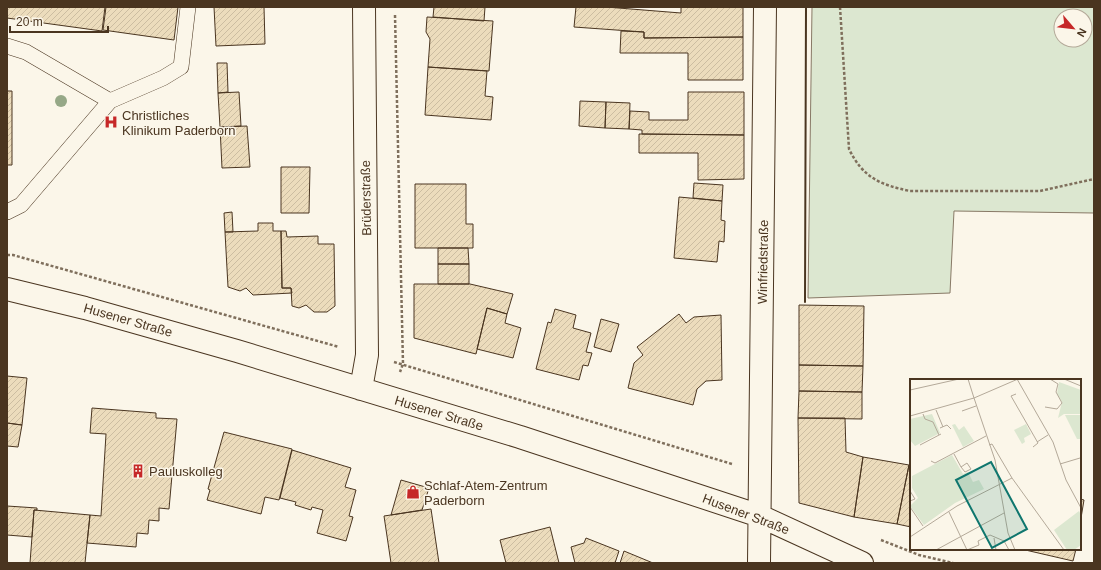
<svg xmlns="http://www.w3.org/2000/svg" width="1101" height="570" font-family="Arial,sans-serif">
<defs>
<pattern id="building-hatch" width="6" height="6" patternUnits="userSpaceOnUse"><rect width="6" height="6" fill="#ecdcbc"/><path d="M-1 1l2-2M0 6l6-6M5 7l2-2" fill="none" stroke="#ccbda1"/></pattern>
</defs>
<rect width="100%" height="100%" fill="#fbf6e9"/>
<path fill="#dce7d0" stroke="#887966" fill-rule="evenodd" d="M812 7H1094V213L954 211 950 293 808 298ZM1061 16H1085V40H1061Z"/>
<path fill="url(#building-hatch)" stroke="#4a3520" d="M7 7H105L102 31 7 18Z
M106 7H178L174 40 103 30Z
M214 7H264L265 44 216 46Z
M434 7H485L484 21 433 17Z
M576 7H606L681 13V7H743V37L644 38V32L574 27Z
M427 17 493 21 489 71 428 67 430 39 426 32Z
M621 31 644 32V38L743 37V80H688V53H620Z
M217 63H227L228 92 218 93Z
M428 67 487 71 485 96 493 97 491 120 425 115Z
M7 91H12V165H7Z
M239 92 241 126 220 127 218 93Z
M688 92H744V135L642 134V130L629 129 630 111 649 112V120H688Z
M580 101 606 102 605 128 579 126Z
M606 102 630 103 629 129 605 128Z
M247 126 250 167 222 168 220 127Z
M639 134 744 135V179L698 180V153H639Z
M281 167H310L309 213H281Z
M694 183 723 185 722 201 693 198Z
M415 184H466V224H473V248H415Z
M679 197 722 201 721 220 725 221 724 242 719 241 717 262 674 258Z
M232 212 233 232H225L224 213Z
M258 223H273V231H281L282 288H291L292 293 253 295 246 288 240 291 228 287 225 232 258 231Z
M281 231H286L287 237 318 236V244H334L335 306 327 312H314L306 305 299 308 292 306 291 288H282Z
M438 248H468L469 264H438Z
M438 264H469V284H438Z
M414 284H470L513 294 507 314 487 308 476 354 414 338Z
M799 305 864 306 863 366 799 365Z
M487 308 507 314 505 323 521 328 513 358 477 349Z
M555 309 576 315 573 328 591 333 586 352 592 353 588 366 583 365 579 380 536 369 548 322 551 323Z
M679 314 686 323 694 317 721 315 722 380 706 381 697 389 693 405 628 388 634 363 643 355 637 347Z
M601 319 619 324 611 352 594 347Z
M799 365 863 366 862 392 799 391Z
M7 376 27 378 22 425 7 423Z
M799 391 862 392V419L798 418Z
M92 408 156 413V418L177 419 169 509 159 508V521L149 520 148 534 137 533 136 547 87 543 90 515 101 516 106 434 90 433Z
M798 418H845L846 452 863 457 854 517 799 503Z
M7 423 22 425 18 447 7 446Z
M224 432 292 449 279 500 265 497 261 514 207 500 210 490 208 489Z
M292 450 351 468 345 487 356 490 349 516 353 517 346 541 317 533 323 510 312 507 311 510 295 505 296 502 280 498Z
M863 457 909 465 897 524 854 517Z
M909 465 911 466V527L897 524Z
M401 480 429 488 422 510 391 515Z
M1080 499 1084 500 1080 524Z
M7 506 37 508V510H34L32 537 7 535Z
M431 509 439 563H391L384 516Z
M34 510 90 515 85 563H30Z
M550 527 559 563H506L500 540Z
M586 538 619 551 615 563H575L571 547 584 543Z
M1021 549H1076L1073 561Z
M624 551 653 563H620Z"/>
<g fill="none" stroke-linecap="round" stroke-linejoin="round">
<g stroke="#4a3520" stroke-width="16">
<path id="lane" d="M7 46 26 52 110 101
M7 212 21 205 110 101 163 78 181 67 188 7"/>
</g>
<g stroke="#4a3520" stroke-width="24">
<path id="street" d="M7 289 85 308 237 351 520 437 760 516 862 563
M361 389 367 355 364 7
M759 563 765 7"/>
</g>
<path stroke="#7f6f5c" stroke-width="2.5" stroke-dasharray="3 2" stroke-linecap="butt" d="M840 7 849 149C863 178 881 185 910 191H1040L1094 179
M395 15 403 364 400 372
M7 255H13L339 347
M394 362 732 464
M881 540 919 555 953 563"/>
<use href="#lane" stroke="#fbf6e9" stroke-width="15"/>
<use href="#street" stroke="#fbf6e9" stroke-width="22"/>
<path stroke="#4a3520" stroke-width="2" d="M805 302 806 7"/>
</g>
<circle fill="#96a887" cx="61" cy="101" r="6"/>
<defs>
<g id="hospital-bare" transform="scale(1.08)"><path d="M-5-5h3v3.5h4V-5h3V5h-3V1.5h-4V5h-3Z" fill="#c62828" stroke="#fbf6e9" stroke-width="2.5" paint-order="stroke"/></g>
<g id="building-bare" transform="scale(1.08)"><path d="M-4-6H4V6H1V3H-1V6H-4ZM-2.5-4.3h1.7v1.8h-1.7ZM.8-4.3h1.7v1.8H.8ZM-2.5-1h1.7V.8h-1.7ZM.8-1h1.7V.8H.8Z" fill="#c62828" stroke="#fbf6e9" stroke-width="2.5" paint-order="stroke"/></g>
<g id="shop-bare" transform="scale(1.08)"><path d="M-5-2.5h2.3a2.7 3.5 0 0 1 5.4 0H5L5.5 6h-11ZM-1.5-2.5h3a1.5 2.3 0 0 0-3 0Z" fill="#c62828" stroke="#fbf6e9" stroke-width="2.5" paint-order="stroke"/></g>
</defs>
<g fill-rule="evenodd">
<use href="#hospital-bare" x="111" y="122"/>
<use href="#building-bare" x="138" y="471"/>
<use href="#shop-bare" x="413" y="492"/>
</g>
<g text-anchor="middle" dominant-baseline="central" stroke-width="3" stroke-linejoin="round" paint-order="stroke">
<g font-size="13" fill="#4a3520" stroke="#fbf6e9" text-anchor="start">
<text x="122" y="115">Christliches<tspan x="122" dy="15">Klinikum Paderborn</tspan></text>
<text x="149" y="471">Pauluskolleg</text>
<text x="424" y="485">Schlaf-Atem-Zentrum<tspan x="424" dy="15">Paderborn</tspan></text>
</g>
<g font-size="13" fill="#4a3520" stroke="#fbf6e9">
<text transform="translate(366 198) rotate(-91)">Brüderstraße</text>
<text transform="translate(763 262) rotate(-89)">Winfriedstraße</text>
<text transform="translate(128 320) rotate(16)">Husener Straße</text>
<text transform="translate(439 413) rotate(17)">Husener Straße</text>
<text transform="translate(746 514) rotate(21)">Husener Straße</text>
</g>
</g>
<g transform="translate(910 379)">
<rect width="171" height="171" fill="#fbf6e9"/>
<path d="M149 3 171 11V35H154L148 39 152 23 147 15ZM22 35 30 54 5 67 0 61V40ZM155 36H171V60H167ZM45 45 49 51 54 47 64 62 53 68 42 46ZM116 45 121 55 114 59 115 63 112 65 104 51ZM42 76 53 95 58 93 63 103 69 101 74 110 45 124 14 146 0 127 8 119 2 109V97ZM169 132 171 136V166L164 171H157L144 151Z" fill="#dce7d0"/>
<path fill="none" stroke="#b4a999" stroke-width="1" d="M58 0 64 19 108 0M107 0 143 63 156 101 171 129M154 0 171 7M0 11 49 0M106 15 101 17 128 64 123 68M135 28 147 30 152 24 146 13 148 5 140 0M26 31 33 48M52 32 66 27M13 35 15 40 23 43 29 56M0 37 64 19 85 81 98 154 105 171M30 49 37 46 41 50M127 63 138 56M10 66 31 55M79 66 82 65 102 99M44 75 51 88 55 93 61 90 57 84 51 88M21 82 25 84 76 57M150 85 170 79M0 112 5 120 0 122M0 128 13 147M39 133 57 171M0 158 47 127 102 99 154 171M84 159 86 171M26 171 94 134M57 171 69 166 68 162 80 156 94 162 99 171"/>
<path fill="#0f766e" fill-opacity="0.15" stroke="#0f766e" stroke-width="2" d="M81 83 117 150 82 169 46 101Z"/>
<rect width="171" height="171" fill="none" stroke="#4a3520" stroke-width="2"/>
</g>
<rect width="1101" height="570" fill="none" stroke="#4a3520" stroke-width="16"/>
<g transform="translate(1073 28) rotate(118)"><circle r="19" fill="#fbf6e9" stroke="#b4a999"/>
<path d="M0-3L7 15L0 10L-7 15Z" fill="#c62828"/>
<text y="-6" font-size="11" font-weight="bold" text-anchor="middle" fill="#4a3520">N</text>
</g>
<path d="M10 26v6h98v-6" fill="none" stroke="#4a3520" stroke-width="2"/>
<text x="16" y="26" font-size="12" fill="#4a3520" stroke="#fbf6e9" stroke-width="3" paint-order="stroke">20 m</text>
</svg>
